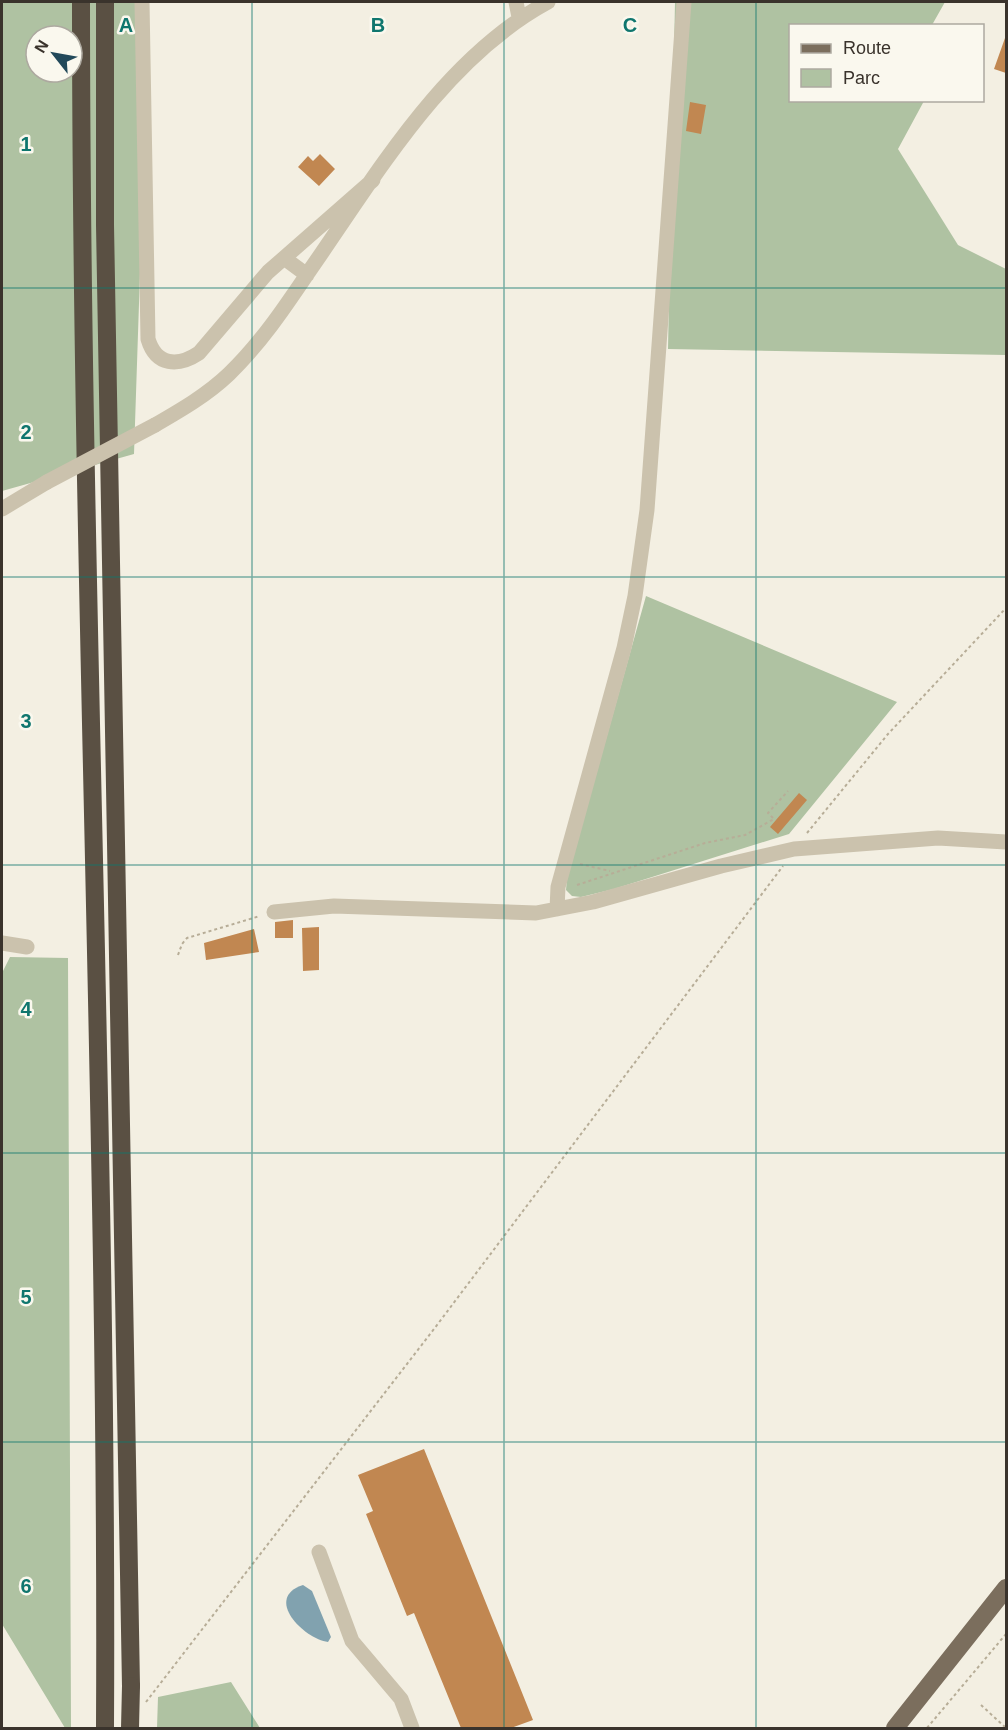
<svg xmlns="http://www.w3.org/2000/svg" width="1008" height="1730" font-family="Arial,sans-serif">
<rect width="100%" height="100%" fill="#f3efe2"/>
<path fill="#afc2a2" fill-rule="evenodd" d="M2 2H149L134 454 2 491ZM36 36H72V72H36Z
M675 2H945L932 25 790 26V100L924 101 898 149 958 245 1006 269V355L668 349Z
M646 596 897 702 789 834 614 889 581 897 572 896 566 890 567 878Z
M10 957 68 958 71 1728H65L2 1624V973Z
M231 1682 260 1728H157L158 1697Z"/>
<path fill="#81a2af" d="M303 1585 312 1591 331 1637 328 1642C304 1639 263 1598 303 1585Z"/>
<path fill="#c18751" d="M1005 38H1006V73L994 69Z
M690 102 706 105 701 134 686 131Z
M320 154 335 169 319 186 298 167 308 156 313 161Z
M799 793 807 800 778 834 770 827Z
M293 920V938H275V922Z
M319 927V970L303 971 302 928Z
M254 929 259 952 206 960 204 943Z
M424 1449 533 1720 511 1728H461L414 1613 407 1616 366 1514 373 1511 358 1475Z"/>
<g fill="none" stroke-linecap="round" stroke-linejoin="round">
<path stroke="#b7ad97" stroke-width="2" stroke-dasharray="3 3" stroke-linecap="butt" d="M807 833 888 734 1006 608
M580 864 610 871
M577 885 705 843 745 835 774 819 768 813 788 791
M178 955 182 944 187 938 260 916
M146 1702 434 1329 783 866
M981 1705 1006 1728
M927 1728 1006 1634"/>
<path stroke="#cbc2ad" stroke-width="15" d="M142 2 148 339C156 366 178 367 199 353L268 272 373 180
M516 2 519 17
M284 258 307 275
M155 425C181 410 207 395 229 374 261 343 285 307 310 270 377 174 443 59 548 2
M2 509 47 482
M557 909 558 887 624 648 635 596 647 510 684 2
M274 912 334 906 536 913 593 902 721 866 794 849 938 838 1006 842
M2 943 27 947
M319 1552 352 1641 401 1699 412 1728"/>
<path stroke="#7b6e5d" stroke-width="18" d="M895 1728 1006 1588"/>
<path stroke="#5a5043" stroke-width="18" d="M81 2C81 577 108 1153 105 1728
M105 2V225L131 1686"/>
<path stroke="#cbc2ad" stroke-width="15" d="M47 482 155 425"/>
<path stroke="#5a5043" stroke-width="18" d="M130 1728 131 1686"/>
</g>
<path fill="none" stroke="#0f766e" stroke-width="1.5" stroke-opacity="0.55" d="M252 2V1728M504 2V1728M756 2V1728M2 288H1006M2 577H1006M2 865H1006M2 1153H1006M2 1442H1006"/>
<g font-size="20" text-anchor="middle" font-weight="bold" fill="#0f766e" stroke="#faf8ee" stroke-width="5" stroke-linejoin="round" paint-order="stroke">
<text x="126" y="32">A</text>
<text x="378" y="32">B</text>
<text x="630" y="32">C</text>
<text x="26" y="151">1</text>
<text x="26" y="439">2</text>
<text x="26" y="728">3</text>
<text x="26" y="1016">4</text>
<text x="26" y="1304">5</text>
<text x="26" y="1593">6</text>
</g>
<rect width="1008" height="1730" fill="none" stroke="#3a332c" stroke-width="6"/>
<rect x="789" y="24" width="195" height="78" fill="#faf8ee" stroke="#ada9a0" stroke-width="1.5"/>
<rect x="801" y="44" width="30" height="9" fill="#7b6e5d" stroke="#ada9a0" stroke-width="1.5"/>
<text x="843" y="54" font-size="18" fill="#3a332c">Route</text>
<rect x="801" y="69" width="30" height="18" fill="#afc2a2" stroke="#ada9a0" stroke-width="1.5"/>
<text x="843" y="84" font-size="18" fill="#3a332c">Parc</text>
<g transform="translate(54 54) rotate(301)"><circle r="28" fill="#faf8ee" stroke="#ada9a0" stroke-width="1.5"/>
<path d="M0-4.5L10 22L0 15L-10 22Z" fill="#22495a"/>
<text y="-9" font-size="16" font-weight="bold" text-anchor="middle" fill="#3a332c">N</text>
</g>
</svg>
